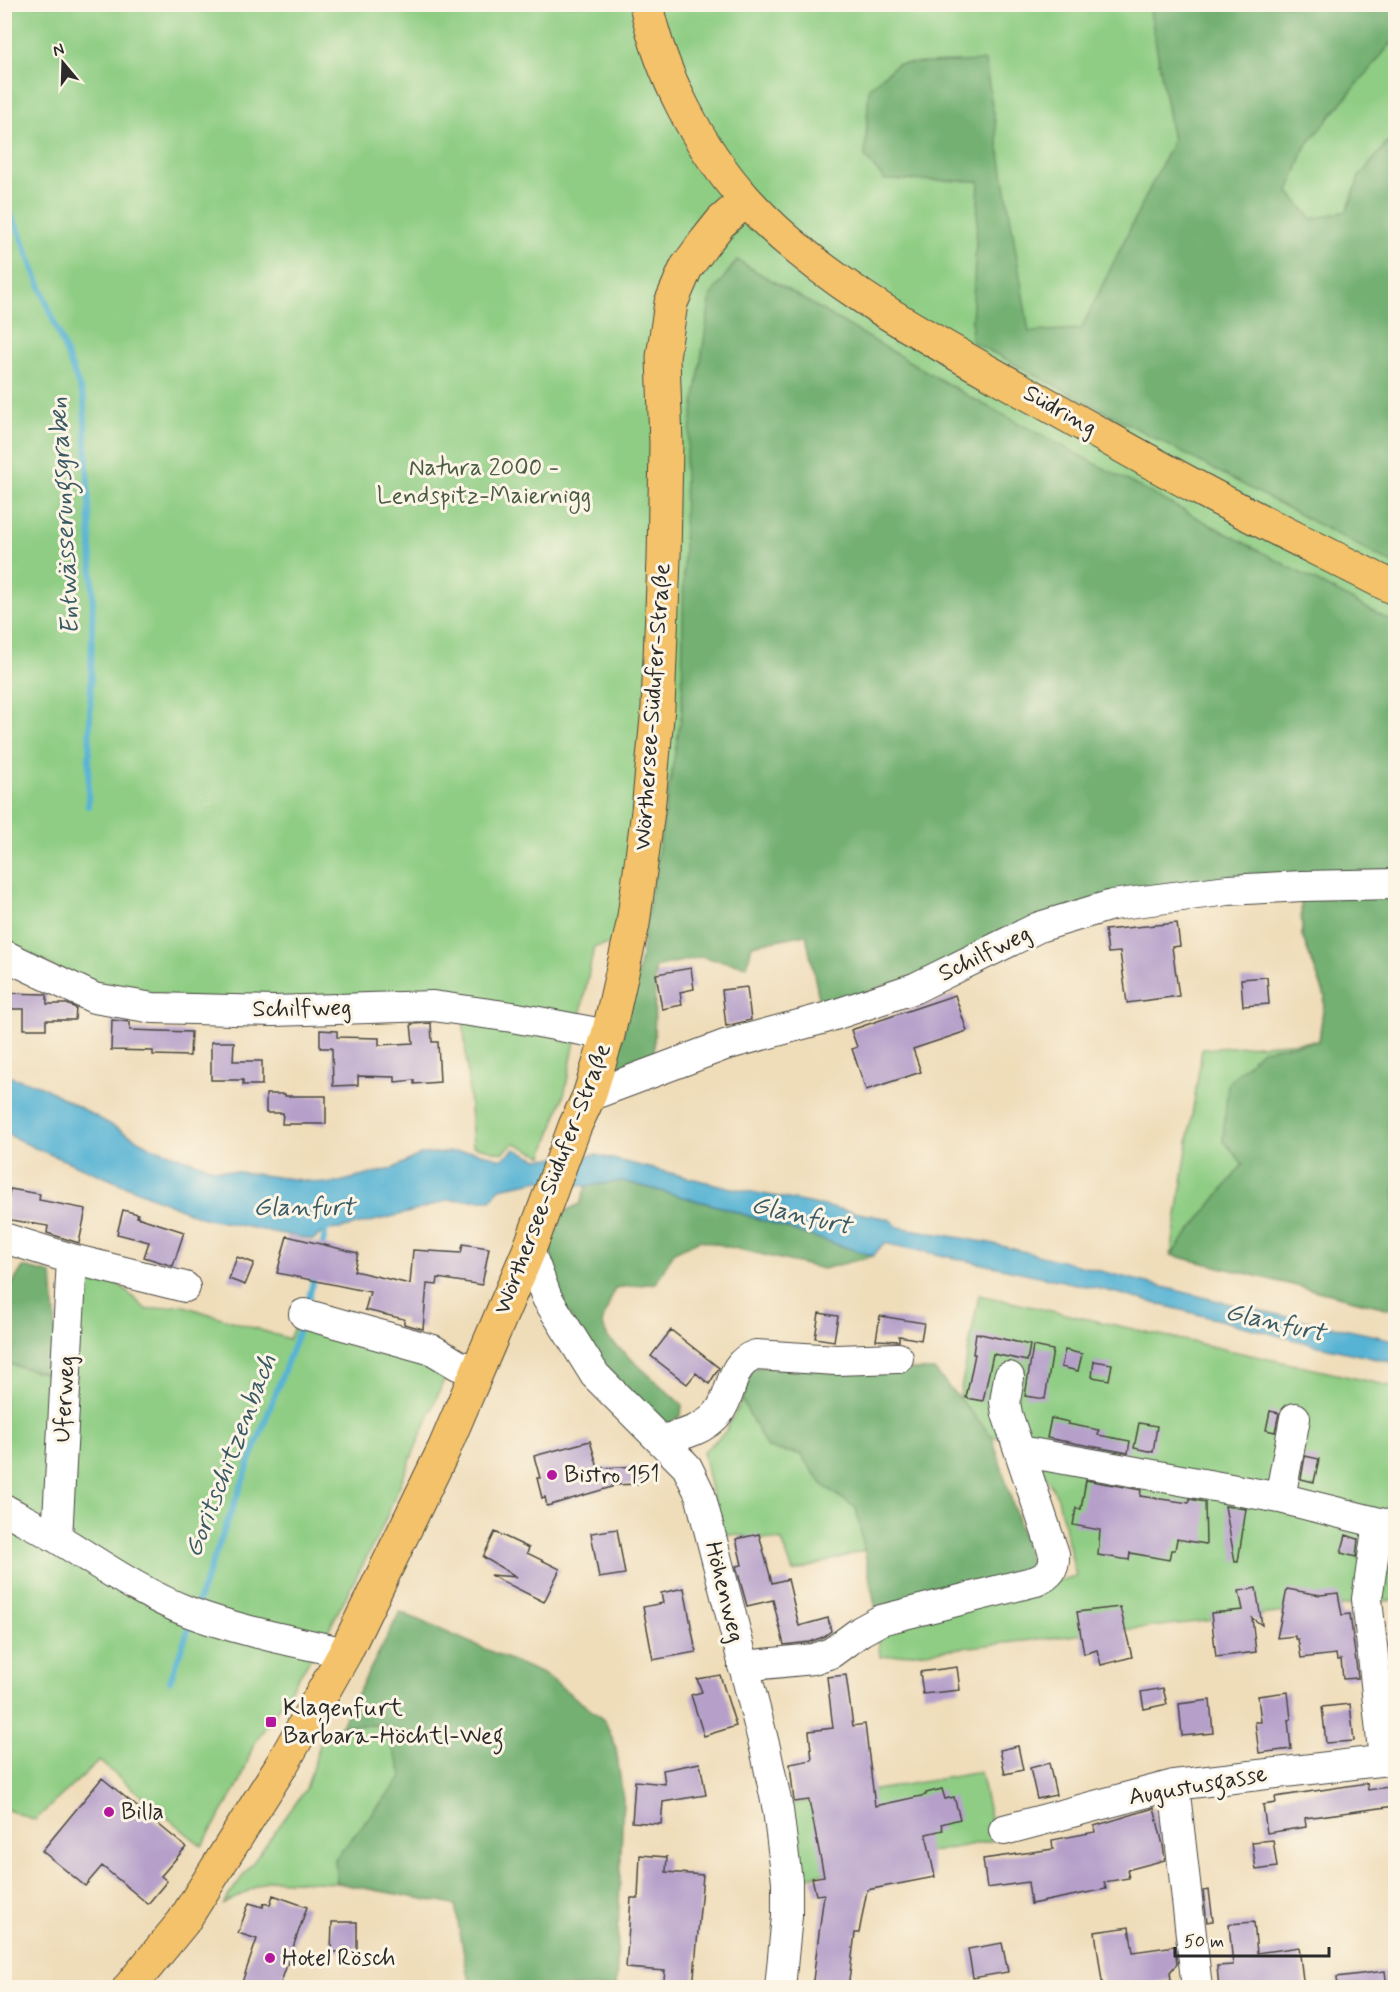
<svg xmlns="http://www.w3.org/2000/svg" width="1400" height="1992" font-family="Mynerve,sans-serif">
<rect width="100%" height="100%" fill="#fcf5e5"/>
<filter id="ink" filterUnits="userSpaceOnUse"><feTurbulence type="fractalNoise" baseFrequency=".0167" numOctaves="2"/><feDisplacementMap in="SourceGraphic" scale="12" xChannelSelector="R" yChannelSelector="G"/><feConvolveMatrix kernelMatrix="1 2 1 2 8 2 1 2 1" color-interpolation-filters="sRGB"/></filter>
<filter id="wash" filterUnits="userSpaceOnUse"><feTurbulence type="fractalNoise" baseFrequency=".008" numOctaves="4" result="noise"/><feDisplacementMap in="SourceGraphic" scale="24" xChannelSelector="R" yChannelSelector="G"/><feGaussianBlur stdDeviation="1.35" result="paint"/><feColorMatrix in="noise" values="0 0 0 0 0 0 0 0 0 0 0 0 0 0 0 0 0 1.4 0 .05"/><feComposite in="paint" operator="in"/></filter>
<g filter="url(#wash)">
<rect width="100%" height="100%" fill="#efddba"/>
<path fill="#8fcd84" stroke="#5d7c58" stroke-width="1.5" d="M4 5H1395V1310L1171 1255 1202 1049 1319 1041 1325 996 1302 935 1301 895H1114L821 1008 806 934 695 929 594 947 565 1091 543 1156 515 1143 502 1153 473 1146 463 1016 439 989 246 1003 96 990 5 940Z
M88 1269 107 1274 147 1310 181 1305 289 1339 298 1318 449 1368 381 1530 323 1640 192 1606 74 1541 65 1523 77 1291Z
M979 1295 1395 1387V1600L880 1657 877 1627 1076 1576 1058 1498 1027 1444 992 1436 959 1399Z
M4 1363 59 1377 51 1543 313 1655 253 1746 240 1782 202 1846 99 1761 35 1820 5 1809Z
M742 1400 767 1448 800 1454 824 1486 856 1508 865 1550 793 1572 782 1541 720 1533 703 1452 725 1432Z
M341 1725H384L403 1776 335 1859 337 1883 268 1880 222 1905 306 1789 322 1738Z
M980 1772 995 1840 798 1878 786 1805Z"/>
<path fill="#73b072" stroke="#4f6e4e" stroke-width="1.5" d="M1149 5H1395V39L1305 147 1289 192 1312 219 1347 211 1359 177 1395 134V565L971 341 979 181 885 180 865 157 869 88 897 64 985 61 1029 332 1081 329 1173 141Z
M737 260 968 396 1395 623V876L1114 895 919 974 821 1008 806 934 752 945 747 966 701 957 655 967 654 1064 612 1079 639 967 682 711 685 463 711 295Z
M1301 895H1395V1310L1171 1255 1243 1164 1223 1140 1228 1083 1262 1050 1319 1041 1325 996 1302 935Z
M623 1181 721 1207 873 1256 823 1269 700 1240 674 1252 656 1283 615 1288 602 1323 608 1338 682 1405 681 1415 661 1429 601 1371 557 1293 547 1253 565 1211 580 1204 586 1186Z
M23 1267 52 1274 59 1377 5 1363 4 1286H11Z
M752 1367 934 1370 992 1436 1033 1570 876 1610 856 1508 824 1486 800 1454 767 1448 742 1400Z
M400 1612 547 1676 605 1721 616 1748 623 1799 616 1987H474L467 1972 455 1905 337 1883 335 1859 403 1776 384 1725H341Z"/>
<path fill="#56b3d4" stroke="#406f80" stroke-width="1.5" d="M4 1075 41 1086 149 1146 215 1169 331 1184 392 1169 421 1154 473 1151 502 1159 515 1149 538 1159 596 1155 727 1187 889 1219 898 1227 990 1243 1238 1306 1395 1340V1363L1319 1346 1105 1290 884 1243 873 1256 721 1207 623 1181 586 1186 540 1180 500 1188 491 1200H449L411 1212 340 1229 326 1230 313 1240 203 1218 35 1148 5 1133Z"/>
<g fill="none" stroke-linecap="round" stroke-linejoin="round">
<path stroke="#56b3d4" stroke-width="6" d="M4 201 19 231 84 399 93 590 88 806
M321 1252 327 1224
M308 1302 315 1273
M198 1601 301 1325
M170 1681 190 1625"/>
</g>
<g id="blocks">
<path fill="#b6a0ca" d="M1177 923 1180 946 1172 947 1179 996 1127 1003 1120 952 1108 953 1105 930Z
M691 968 694 989 680 992 682 1005 662 1009 656 974Z
M1267 977 1269 1004 1243 1006 1241 979Z
M747 987 751 1020 726 1026 722 990Z
M4 993 45 994 47 995V1004H67L76 1008 75 1020H46V1029H24V1009H4Z
M955 995 967 1031 913 1049 921 1072 866 1090 852 1049 857 1047 851 1030Z
M112 1020 130 1022V1030L191 1032 190 1056 153 1055V1051L111 1050Z
M431 1023 432 1042H438L440 1082 414 1084V1080L395 1082V1077L358 1076V1085L333 1086 332 1048H320V1030L337 1031V1037L379 1038V1045L413 1043 411 1024Z
M211 1042H234L233 1061H262V1085H243V1080H211Z
M266 1094H285V1096H326V1124H282L283 1113H266Z
M10 1189 40 1194 39 1200 86 1209 79 1243 47 1233 48 1226 5 1219Z
M123 1210 138 1214 137 1217 184 1232 173 1266 144 1257 149 1242 117 1234Z
M287 1236 358 1253 354 1271 410 1284 413 1250 461 1253 463 1244 489 1248 482 1285 438 1278 437 1285 427 1284 423 1329 404 1324V1319L365 1310 370 1292 277 1273Z
M237 1257 254 1263 245 1285 229 1279Z
M819 1313 838 1316 834 1341 815 1338Z
M880 1316 924 1323 921 1340 899 1336V1341L876 1340Z
M671 1330 719 1368 709 1384 696 1373 687 1384 651 1356Z
M976 1333 1030 1345 1027 1361 993 1354 983 1401 966 1398 975 1354H973Z
M1033 1346 1053 1350 1045 1399 1025 1396Z
M1065 1350 1082 1354 1078 1371 1061 1367Z
M1094 1361 1112 1364 1109 1380 1092 1377Z
M1270 1411 1279 1413 1275 1432 1266 1430Z
M1051 1418 1069 1422 1068 1424 1099 1430 1098 1435 1130 1441 1128 1453 1047 1438Z
M1139 1423 1157 1426 1153 1452 1134 1448Z
M590 1441 598 1468 640 1466 641 1484 612 1485V1487L547 1506 545 1497 542 1498 537 1478H540L534 1456Z
M1305 1456 1319 1459 1314 1482 1301 1479Z
M1086 1480 1141 1490 1140 1496 1189 1503 1190 1499 1205 1502 1206 1544 1177 1539 1175 1550H1171L1169 1560 1130 1553 1129 1560 1098 1555 1100 1530 1073 1525 1076 1508 1081 1509Z
M1225 1506 1246 1509 1238 1562H1235Z
M617 1529 625 1574 599 1578 591 1533Z
M495 1532 529 1548 527 1553 560 1569 544 1602 490 1575 517 1577 483 1557Z
M759 1534 772 1583 788 1579 799 1626 828 1618 831 1631 823 1637 809 1642 784 1645 773 1600 747 1606 736 1566 742 1565 736 1539Z
M1346 1535 1358 1539 1356 1557 1341 1553Z
M684 1588 696 1652 653 1660 643 1607 663 1603 661 1593Z
M1256 1588 1262 1625 1252 1618 1256 1652 1216 1657 1211 1613 1243 1610 1239 1591Z
M1287 1589 1320 1595 1338 1593 1342 1615 1350 1614 1358 1678 1343 1679 1341 1659 1337 1660 1336 1654 1301 1658 1298 1639H1295V1636L1277 1638Z
M1120 1607 1132 1657 1101 1665 1097 1650 1084 1654 1077 1612Z
M957 1667 960 1690 923 1694 920 1672Z
M720 1675 736 1726 704 1736 691 1695 702 1692 697 1679Z
M846 1675 853 1726 865 1724 875 1806 926 1795V1793L942 1789 945 1799 954 1797 960 1819 941 1824 943 1830 926 1834 935 1877 867 1890 859 1933H855L848 1988H812L824 1894 816 1895 812 1878 824 1876 809 1800 794 1802 790 1764 812 1760 809 1731 833 1728 827 1677Z
M1163 1688 1167 1704 1144 1709 1141 1692Z
M1288 1692 1291 1719 1288 1720 1291 1749 1259 1753 1255 1722H1261L1258 1696Z
M1210 1700 1213 1733 1182 1736 1179 1704Z
M1350 1704 1354 1741 1326 1743 1322 1707Z
M1018 1746 1023 1770 1005 1774 1000 1750Z
M700 1763 706 1795 663 1802 661 1824 632 1822 635 1781 665 1784 663 1770Z
M1049 1763 1056 1795 1037 1799 1030 1768Z
M102 1778 186 1847 161 1876 167 1881 148 1904 102 1866 85 1886 42 1851Z
M1367 1783 1368 1790 1395 1786V1806L1305 1818 1306 1827 1267 1833 1263 1805 1276 1803 1275 1797Z
M1154 1808 1163 1845 1165 1860 1127 1870 1129 1878 1104 1882 1106 1889 1031 1904 1028 1882 987 1888 983 1859 1053 1849 1052 1840 1095 1832 1094 1826Z
M1273 1840 1277 1867 1256 1870 1252 1842Z
M640 1855 667 1857 666 1872 703 1875 693 1988H663L665 1971 626 1968 631 1898H638Z
M1209 1890 1213 1921 1207 1922 1203 1891Z
M273 1895 307 1907 279 1988H240L257 1939 238 1933 249 1903 263 1907 264 1903 270 1905Z
M332 1922H357V1952H331Z
M1254 1922 1257 1953 1299 1947 1304 1988H1219L1217 1966 1233 1965 1229 1924Z
M1129 1927 1133 1952 1175 1946 1177 1964 1170 1972 1171 1980 1124 1988H1103L1095 1932Z
M1002 1943 1008 1972 973 1978 968 1949Z
M1385 1971 1387 1988H1338L1337 1977Z"/>
</g>
</g>
<g filter="url(#ink)">
<use href="#blocks" fill-opacity="0" stroke="#484640" stroke-width="1.5"/>
<g fill="none" stroke-linecap="round" stroke-linejoin="round">
<g stroke="#484640" stroke-width="32">
<path id="minor" d="M4 955 94 998 153 1008 273 1011 433 1006 512 1017 608 1035
M589 1096 725 1045 825 1018 915 988 1039 927 1112 905 1228 890 1303 886 1396 884
M4 1238 72 1259 185 1287
M529 1250 547 1298 595 1375 687 1467 700 1494 765 1748 778 1810 787 1881V1916L780 1988
M304 1314 433 1350 458 1365 477 1371
M661 1440C682 1435 705 1430 719 1412 734 1392 729 1363 756 1355L836 1360 898 1358
M1020 1451 1280 1498 1396 1527
M1280 1498 1295 1418
M4 1509C22 1519 40 1528 57 1538 100 1564 142 1594 189 1612 239 1631 294 1641 345 1653
M1378 1523 1367 1599 1384 1760
M57 1538 72 1259
M743 1666 813 1659 831 1653 861 1631 881 1620 1036 1581C1050 1575 1055 1569 1054 1554L1007 1414 1005 1402 1009 1377
M1174 1785 1197 1988
M1004 1830 1174 1785 1396 1759"/>
</g>
<g stroke="#484640" stroke-width="35">
<path id="major" d="M646 4C660 73 699 148 746 200 818 280 928 338 1021 390 1080 422 1138 456 1198 488 1263 523 1330 555 1396 589
M129 1988 183 1922 281 1766 345 1653 444 1449 529 1250 575 1126 589 1096 608 1035 633 924 648 811 658 707 664 559 666 444 663 357 671 303 686 268 705 242 721 222 746 200"/>
</g>
<use href="#minor" stroke="#fff" stroke-width="30"/>
<use href="#major" stroke="#f3c26a" stroke-width="33"/>
</g>
</g>
<g fill="#b5179e" stroke="#fcf5e5" stroke-width="2">
<circle cx="552" cy="1475" r="6"/>
<rect x="265" y="1716" width="12" height="12" rx="3"/>
<circle cx="109" cy="1812" r="6"/>
<circle cx="270" cy="1958" r="6"/>
</g>
<g text-anchor="middle" dominant-baseline="central" stroke-width="6" stroke-linejoin="round" paint-order="stroke">
<g font-size="24" fill="#2b2b2b" stroke="#fcf5e5">
<text transform="translate(1060 411) rotate(29)">Südring</text>
<text transform="translate(653 707) rotate(-86)">Wörthersee-Südufer-Straße</text>
<text transform="translate(985 954) rotate(-26)">Schilfweg</text>
<text transform="translate(302 1009) rotate(-1)">Schilfweg</text>
<text transform="translate(553 1179) rotate(-69)">Wörthersee-Südufer-Straße</text>
<text transform="translate(65 1399) rotate(-87)">Uferweg</text>
<text transform="translate(724 1592) rotate(76)">Höhenweg</text>
<text transform="translate(1198 1786) rotate(-10)">Augustusgasse</text>
</g>
<g font-size="24" fill="#495c46" stroke="#fcf5e5">
<text x="484" y="468">Natura 2000 -<tspan x="484" dy="28">Lendspitz-Maiernigg</tspan></text>
</g>
<g font-size="24" fill="#2b2b2b" stroke="#fcf5e5" text-anchor="start">
<text x="564" y="1475">Bistro 151</text>
<text x="283" y="1708">Klagenfurt<tspan x="283" dy="28">Barbara-Höchtl-Weg</tspan></text>
<text x="121" y="1812">Billa</text>
<text x="282" y="1958">Hotel Rösch</text>
</g>
<g font-size="26" font-style="italic" fill="#3a5b66" stroke="#fcf5e5">
<text transform="translate(65 516) rotate(-93)">Entwässerungsgraben</text>
<text x="304" y="1208">Glanfurt</text>
<text transform="translate(801 1216) rotate(13)">Glanfurt</text>
<text transform="translate(1275 1323) rotate(13)">Glanfurt</text>
<text transform="translate(231 1456) rotate(-69)">Goritschitzenbach</text>
</g>
</g>
<rect width="1400" height="1992" fill="none" stroke="#fcf5e5" stroke-width="24"/>
<g transform="translate(63 63) rotate(341)" stroke="#fcf5e5" stroke-width="4.5" paint-order="stroke">
<path d="M0-4.5L10 22L0 15L-10 22Z" fill="#2b2b2b"/>
<text y="-9" font-size="16" font-weight="bold" text-anchor="middle" fill="#2b2b2b">N</text>
</g>
<path d="M1175 1947v9h154v-9" fill="none" stroke="#2b2b2b" stroke-width="3"/>
<text x="1184" y="1947" font-size="18" fill="#2b2b2b" stroke="#fcf5e5" stroke-width="4.5" paint-order="stroke">50 m</text>
</svg>
